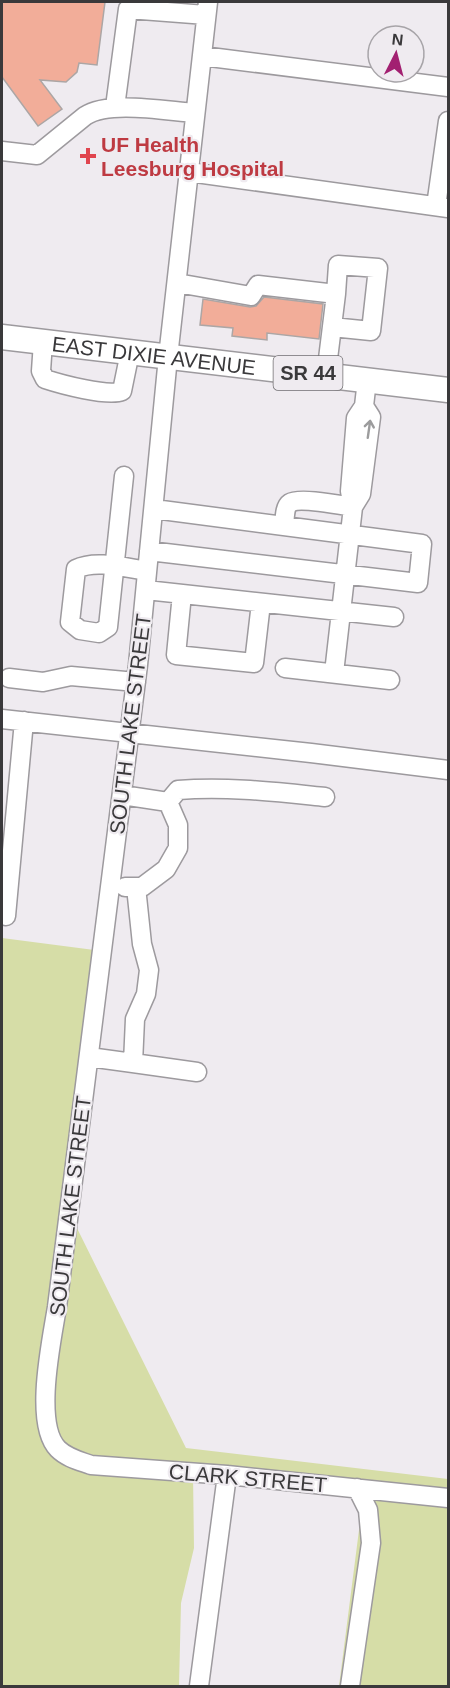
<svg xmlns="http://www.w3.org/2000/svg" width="450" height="1688" font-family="Helvetica,sans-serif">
<rect width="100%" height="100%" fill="#efebf0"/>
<path fill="#d6dda7" d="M2 938 102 951 69 1212 186 1448 448 1479V1686H339L364 1491 193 1473 194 1548 181 1603 179 1686H2Z"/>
<path fill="#f2ad99" stroke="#aca6a5" stroke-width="1.5" d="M2 2H105L97 65 79 63 77 72 66 82 40 80 62 109 38 126 2 77Z
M264 297 323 304 319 339 267 333V340L232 336 233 328 200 325 203 299 250 307 256 306Z"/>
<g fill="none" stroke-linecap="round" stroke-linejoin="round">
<g stroke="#9d9a9e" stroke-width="21">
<path id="minor" d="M208 2 168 357 138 665 57 1307C52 1339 33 1424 58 1449 67 1458 80 1461 91 1465L227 1475 448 1498
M202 56 448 87
M115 107 128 9 206 15
M2 151 37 155 85 116C109 100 166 111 195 113
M189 172 448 208
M436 206 448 121
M177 283 251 296 258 285 336 294 326 375
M332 327 371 331 378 268 338 265 336 294
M43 342 41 371 45 379C60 384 108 397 122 391L130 352
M364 406 371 417 361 494 353 507 350 491 356 418 364 406 367 380
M124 476 108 627 99 633 80 630 70 622 76 569C96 559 126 568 147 571
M284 526C285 520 284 507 290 503 299 497 340 505 353 507L334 673
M149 551 418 583 422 544 154 509
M146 590 394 617
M182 594 176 655 254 663 261 603
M285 668 390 680
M9 678 43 682 71 676 136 682
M2 719 311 753 448 770
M122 795 168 802 178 825V848L166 869 142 887H125
M168 802 178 790C227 786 276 792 325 797
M136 887 142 944 149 970 146 994 135 1019 133 1063 197 1072
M6 916 24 721
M89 1057 133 1063
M199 1686 227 1475
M350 1686 371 1543 368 1510 357 1488"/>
</g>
<g stroke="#9d9a9e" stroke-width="27">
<g id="major">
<path id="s1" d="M2 337 448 390"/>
</g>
</g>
<use href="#minor" stroke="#fff" stroke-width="18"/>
<use href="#major" stroke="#fff" stroke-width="24"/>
</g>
<defs><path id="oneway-shaft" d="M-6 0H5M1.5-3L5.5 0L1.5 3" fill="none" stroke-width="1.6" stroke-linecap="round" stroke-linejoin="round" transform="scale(1.5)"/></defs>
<use stroke="#9c9c9d" href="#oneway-shaft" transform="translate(369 429) rotate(-82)"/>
<path fill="#e0444e" stroke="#efebf0" stroke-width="2" d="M85 147h6v6h6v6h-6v6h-6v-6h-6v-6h6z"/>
<g text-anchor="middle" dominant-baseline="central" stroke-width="4.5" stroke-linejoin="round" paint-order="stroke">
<rect fill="#efebf0" stroke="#706e71" stroke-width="1.5" x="273.5" y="356" width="69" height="34" rx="4.5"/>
<g font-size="20" font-weight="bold" fill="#3a393b">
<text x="308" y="373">SR 44</text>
</g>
<g font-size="21" font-weight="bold" fill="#be3a42" stroke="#efebf0" text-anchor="start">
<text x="101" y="144">UF Health<tspan x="101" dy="24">Leesburg Hospital</tspan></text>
</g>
<g font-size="21" fill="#3a393b" stroke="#efebf0">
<text stroke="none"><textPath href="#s1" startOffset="153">EAST DIXIE AVENUE</textPath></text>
<text transform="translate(130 724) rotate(-83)">SOUTH LAKE STREET</text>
<text transform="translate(70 1206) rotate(-83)">SOUTH LAKE STREET</text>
<text transform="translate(248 1478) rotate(5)">CLARK STREET</text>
</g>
</g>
<rect width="450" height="1688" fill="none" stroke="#3a393b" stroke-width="6"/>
<g transform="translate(396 54) rotate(6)"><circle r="28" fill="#efebf0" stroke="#a7a4a8" stroke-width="1.5"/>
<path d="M0-4.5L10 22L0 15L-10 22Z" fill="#a22071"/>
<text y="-9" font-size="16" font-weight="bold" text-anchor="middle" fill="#3a393b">N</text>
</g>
</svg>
